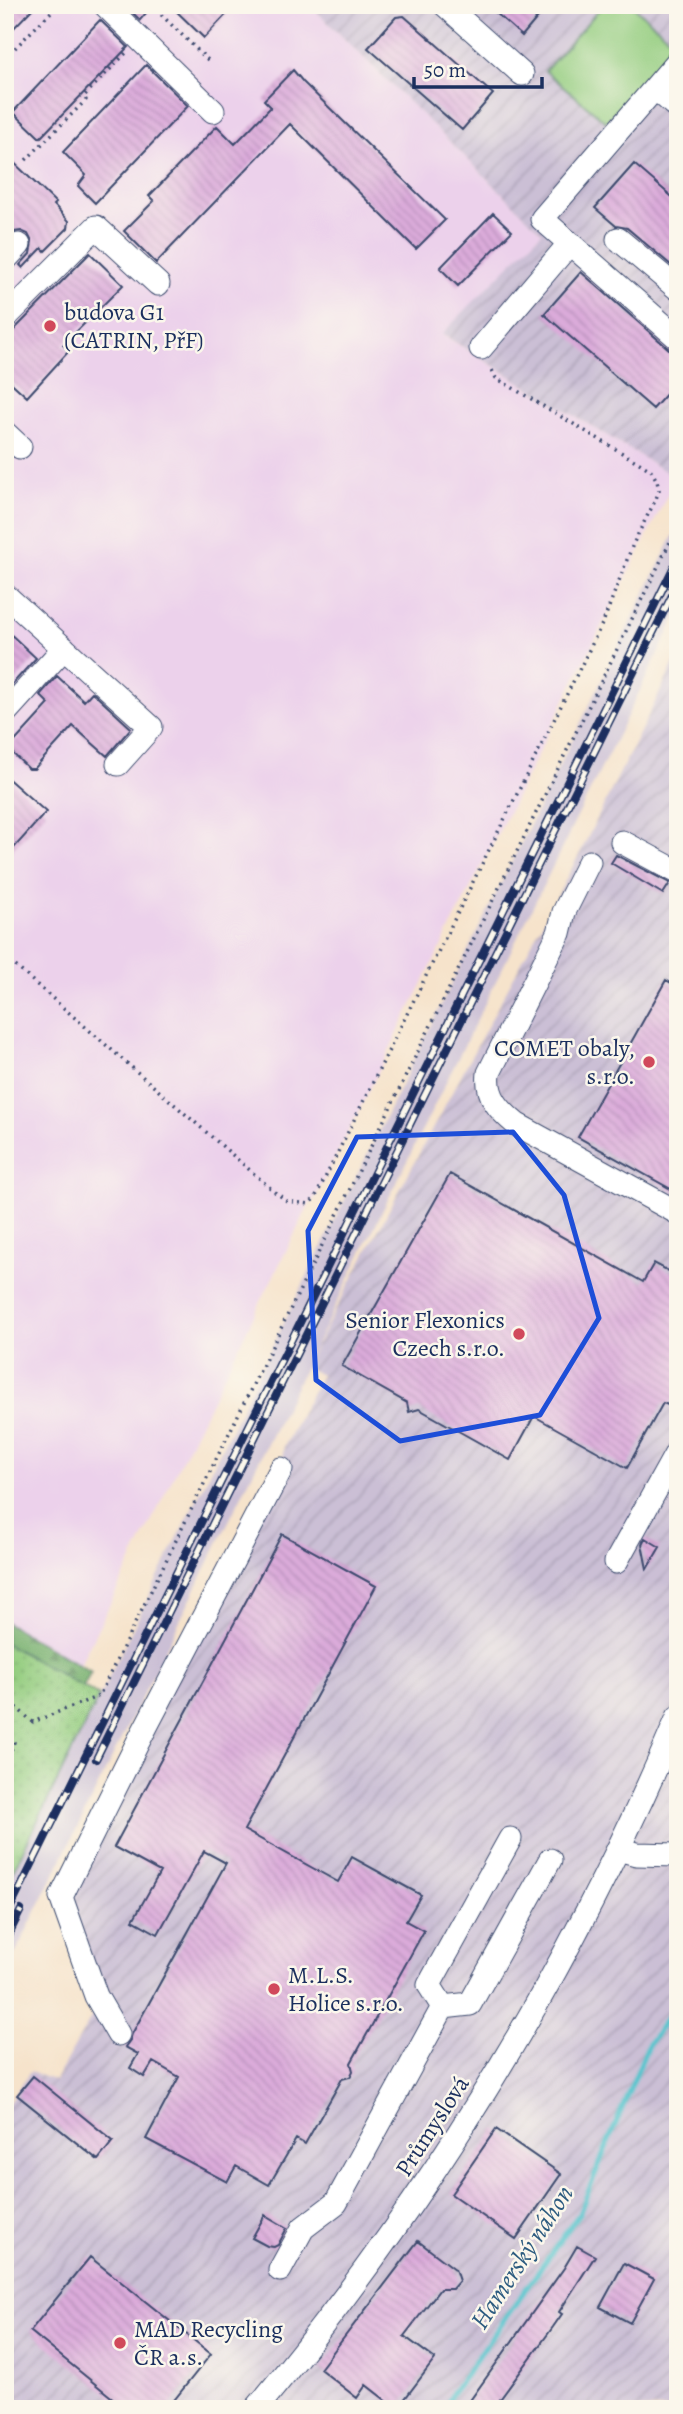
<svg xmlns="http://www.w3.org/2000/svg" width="683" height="2414" font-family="Alegreya,serif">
<defs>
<pattern id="industrial-furrows" width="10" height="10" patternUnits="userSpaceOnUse" patternTransform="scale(1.75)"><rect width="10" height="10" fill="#cbbfd5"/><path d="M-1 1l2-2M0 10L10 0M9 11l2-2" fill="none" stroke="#aea4b9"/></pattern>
<pattern id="grass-dots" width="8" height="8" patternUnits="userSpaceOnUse" patternTransform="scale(1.75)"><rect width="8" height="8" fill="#94cd80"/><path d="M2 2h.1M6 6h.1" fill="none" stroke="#7fb071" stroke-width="1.8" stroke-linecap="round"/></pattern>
<pattern id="forest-firs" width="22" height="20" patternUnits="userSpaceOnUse" patternTransform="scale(1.75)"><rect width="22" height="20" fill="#77b06e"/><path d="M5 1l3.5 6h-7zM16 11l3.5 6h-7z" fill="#61905e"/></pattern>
<pattern id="building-back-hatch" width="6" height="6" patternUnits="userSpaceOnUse" patternTransform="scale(1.75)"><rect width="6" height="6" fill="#dbabda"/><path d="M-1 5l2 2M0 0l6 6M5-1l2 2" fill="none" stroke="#bb93be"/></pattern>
</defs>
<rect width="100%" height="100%" fill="#fbf7ec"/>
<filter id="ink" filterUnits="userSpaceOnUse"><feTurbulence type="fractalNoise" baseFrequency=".0143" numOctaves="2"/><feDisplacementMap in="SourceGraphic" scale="14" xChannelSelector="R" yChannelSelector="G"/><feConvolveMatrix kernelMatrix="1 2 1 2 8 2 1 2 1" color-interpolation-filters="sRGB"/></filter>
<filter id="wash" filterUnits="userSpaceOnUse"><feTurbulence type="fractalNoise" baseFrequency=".00686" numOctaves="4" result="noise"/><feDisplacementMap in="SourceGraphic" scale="28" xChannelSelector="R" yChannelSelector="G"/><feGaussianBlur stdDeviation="1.57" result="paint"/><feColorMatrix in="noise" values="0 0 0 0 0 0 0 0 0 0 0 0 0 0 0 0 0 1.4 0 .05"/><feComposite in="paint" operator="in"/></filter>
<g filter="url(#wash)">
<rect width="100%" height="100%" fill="#f6e3cb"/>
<path fill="#ecd1eb" d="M5 5H310L542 232 443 335 676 478 315 1198 309 1205 75 1674 5 1634Z"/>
<path fill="url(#industrial-furrows)" d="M310 5H678L676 478 442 334 542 232Z
M675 662 678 663V2409H5V2108L30 2072 55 2081 96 2009 61 1897 281 1469 284 1446 321 1375 305 1367 579 855Z"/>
<path fill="#cbbfd5" d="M678 526V613L5 1974V1887Z"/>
<path fill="url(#grass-dots)" stroke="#587e6f" stroke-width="2" d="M5 1643 99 1696 5 1887Z"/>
<path fill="url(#forest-firs)" stroke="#497066" stroke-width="2" d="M5 1622 91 1672 83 1687 5 1643Z"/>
<path fill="#94cd80" stroke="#587e6f" stroke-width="2" d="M603 5H632L677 45 606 122 545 71Z"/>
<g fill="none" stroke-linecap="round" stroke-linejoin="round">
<path stroke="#58c5ce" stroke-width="5" d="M444 2409 453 2392 579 2214 648 2045 667 2018 678 2009"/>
</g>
<g id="blocks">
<path fill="url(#building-back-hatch)" d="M5 5H36L5 37Z
M129 5H153L140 20 127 7Z
M170 5H235L204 38Z
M487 5H548L522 36Z
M404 16 493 94 462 130 368 48 396 17Z
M100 20 128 47 40 138 13 112Z
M146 65 188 106 95 203 78 186 86 175 63 152Z
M293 70 303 82 445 220 416 249 290 124 156 263 124 231 154 201 149 196 217 126 235 144 271 107 264 100Z
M5 154 56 203 54 205 69 221 68 228 45 251 42 248 23 268 20 265 30 254 32 242 28 234 21 231 14 232 5 239Z
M634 164 678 202V271L627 228 616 226 595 208Z
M493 213 512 231 458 286 440 268Z
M90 253 123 285 63 345 69 351 27 397 5 377V339Z
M581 272 669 349 678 352V381L653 409 544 314Z
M5 629 36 658 5 692Z
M57 676 84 701 92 692 131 728 107 756 73 726 34 769H29L8 749 49 704 40 695Z
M5 776 46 812 5 858Z
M616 855 670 883 663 894 611 863Z
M666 980 678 987V1193L578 1137Z
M450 1174 643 1282 654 1263 678 1276V1394L668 1405 663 1403 627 1468 534 1416 510 1460 419 1409 409 1412 407 1403 342 1366Z
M282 1534 376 1586 244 1830 338 1882 352 1857 421 1895 406 1921 424 1931 351 2063 353 2071 350 2077 342 2079 305 2144 296 2139 269 2185 236 2166 227 2182 146 2139 179 2077 153 2062 144 2077 130 2068 138 2054 125 2047 130 2040 132 2034 226 1863 204 1851 158 1934 133 1920 160 1872 114 1847Z
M645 1538 660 1547 647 1569 642 1544Z
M33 2076 113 2141 98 2160 17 2095Z
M496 2129 561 2174 516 2239 451 2194Z
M265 2215 287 2228 278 2245 274 2247 267 2246 252 2238Z
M418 2241 455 2269 459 2281 452 2289H440L404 2336 435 2359 397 2409 366 2385 357 2398 320 2369Z
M577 2246 595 2256 559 2312 562 2314 553 2327 493 2409H464L564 2268Z
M90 2257 211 2354 167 2409H126L30 2331Z
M624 2263 654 2279 630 2323 600 2307Z"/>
</g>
</g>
<g filter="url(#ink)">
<use href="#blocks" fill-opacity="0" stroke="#3c4a6e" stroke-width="2"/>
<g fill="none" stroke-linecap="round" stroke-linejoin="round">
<g stroke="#3c4a6e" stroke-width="25">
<path id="minor" d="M105 5 213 111
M445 5 522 74
M678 61 542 219 678 338
M655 88 678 108
M618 239 678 289
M5 260 19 245
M5 318 96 227 158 284
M481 348 570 243
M5 433 20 447
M5 595 151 727 118 764
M5 713 64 648
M622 842 678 872
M589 862 564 912 559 933 489 1073C486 1096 499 1110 516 1124L678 1213
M616 1562 678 1450
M618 1849 636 1854 678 1855
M443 2007 470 2004 550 1860
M118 2034 96 1996 61 1897 138 1742 281 1469
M280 2270 303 2228 336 2203 443 2007 429 1985 510 1839
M256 2409C430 2200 572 1968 678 1717"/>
</g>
<path stroke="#3c4a6e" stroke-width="3.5" stroke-dasharray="2 5" stroke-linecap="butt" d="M151 5 209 61
M5 58 58 5
M26 160 86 100 84 96 128 51
M5 957 275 1192 287 1201 309 1204 315 1198 604 620 633 544 656 499 659 490 657 481 651 470 496 378 490 366
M5 1698 33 1722 99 1696 678 526
M5 1731 14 1742 5 1768"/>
<use href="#minor" stroke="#fff" stroke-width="23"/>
<g stroke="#1b2f5e" stroke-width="8">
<path id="rail" d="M96 1759 678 583
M5 1919 678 558
M5 1942 21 1910"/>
</g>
<use href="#rail" stroke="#fbf7ec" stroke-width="5" stroke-dasharray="16" stroke-linecap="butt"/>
</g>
</g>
<path fill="none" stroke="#1d4ed8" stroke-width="5" stroke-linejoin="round" d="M513 1132 564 1195 599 1318 540 1415 400 1441 316 1380 308 1231 357 1137Z"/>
<g fill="#d1495b" stroke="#fbf7ec" stroke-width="2.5">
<circle cx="50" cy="326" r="7"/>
<circle cx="649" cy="1062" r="7"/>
<circle cx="519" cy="1334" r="7"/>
<circle cx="274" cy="1989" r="7"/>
<circle cx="120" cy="2343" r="7"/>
</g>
<g text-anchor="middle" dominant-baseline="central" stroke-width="5" stroke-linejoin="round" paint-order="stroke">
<g font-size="24" fill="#1b2f5e" stroke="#fbf7ec" text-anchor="start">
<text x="64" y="312">budova G1<tspan x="64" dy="28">(CATRIN, PřF)</tspan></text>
<text x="635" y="1048" text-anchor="end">COMET obaly,<tspan x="635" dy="28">s.r.o.</tspan></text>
<text x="505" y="1320" text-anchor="end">Senior Flexonics<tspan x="505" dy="28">Czech s.r.o.</tspan></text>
<text x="288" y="1975">M.L.S.<tspan x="288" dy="28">Holice s.r.o.</tspan></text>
<text x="134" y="2329">MAD Recycling<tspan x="134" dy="28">ČR a.s.</tspan></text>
</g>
<g font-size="24" fill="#1b2f5e" stroke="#fbf7ec">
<text transform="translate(432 2126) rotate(-57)">Průmyslová</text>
</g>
<g font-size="26" font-style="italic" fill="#2d5c80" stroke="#fbf7ec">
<text transform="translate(522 2257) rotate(-57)">Hamerský náhon</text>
</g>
</g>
<rect width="683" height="2414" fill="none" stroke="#fbf7ec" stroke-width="28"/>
<path d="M414 77v10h128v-10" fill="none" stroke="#1b2f5e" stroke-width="3.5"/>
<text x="424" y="77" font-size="21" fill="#1b2f5e" stroke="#fbf7ec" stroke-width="5" paint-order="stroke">50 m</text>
</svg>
